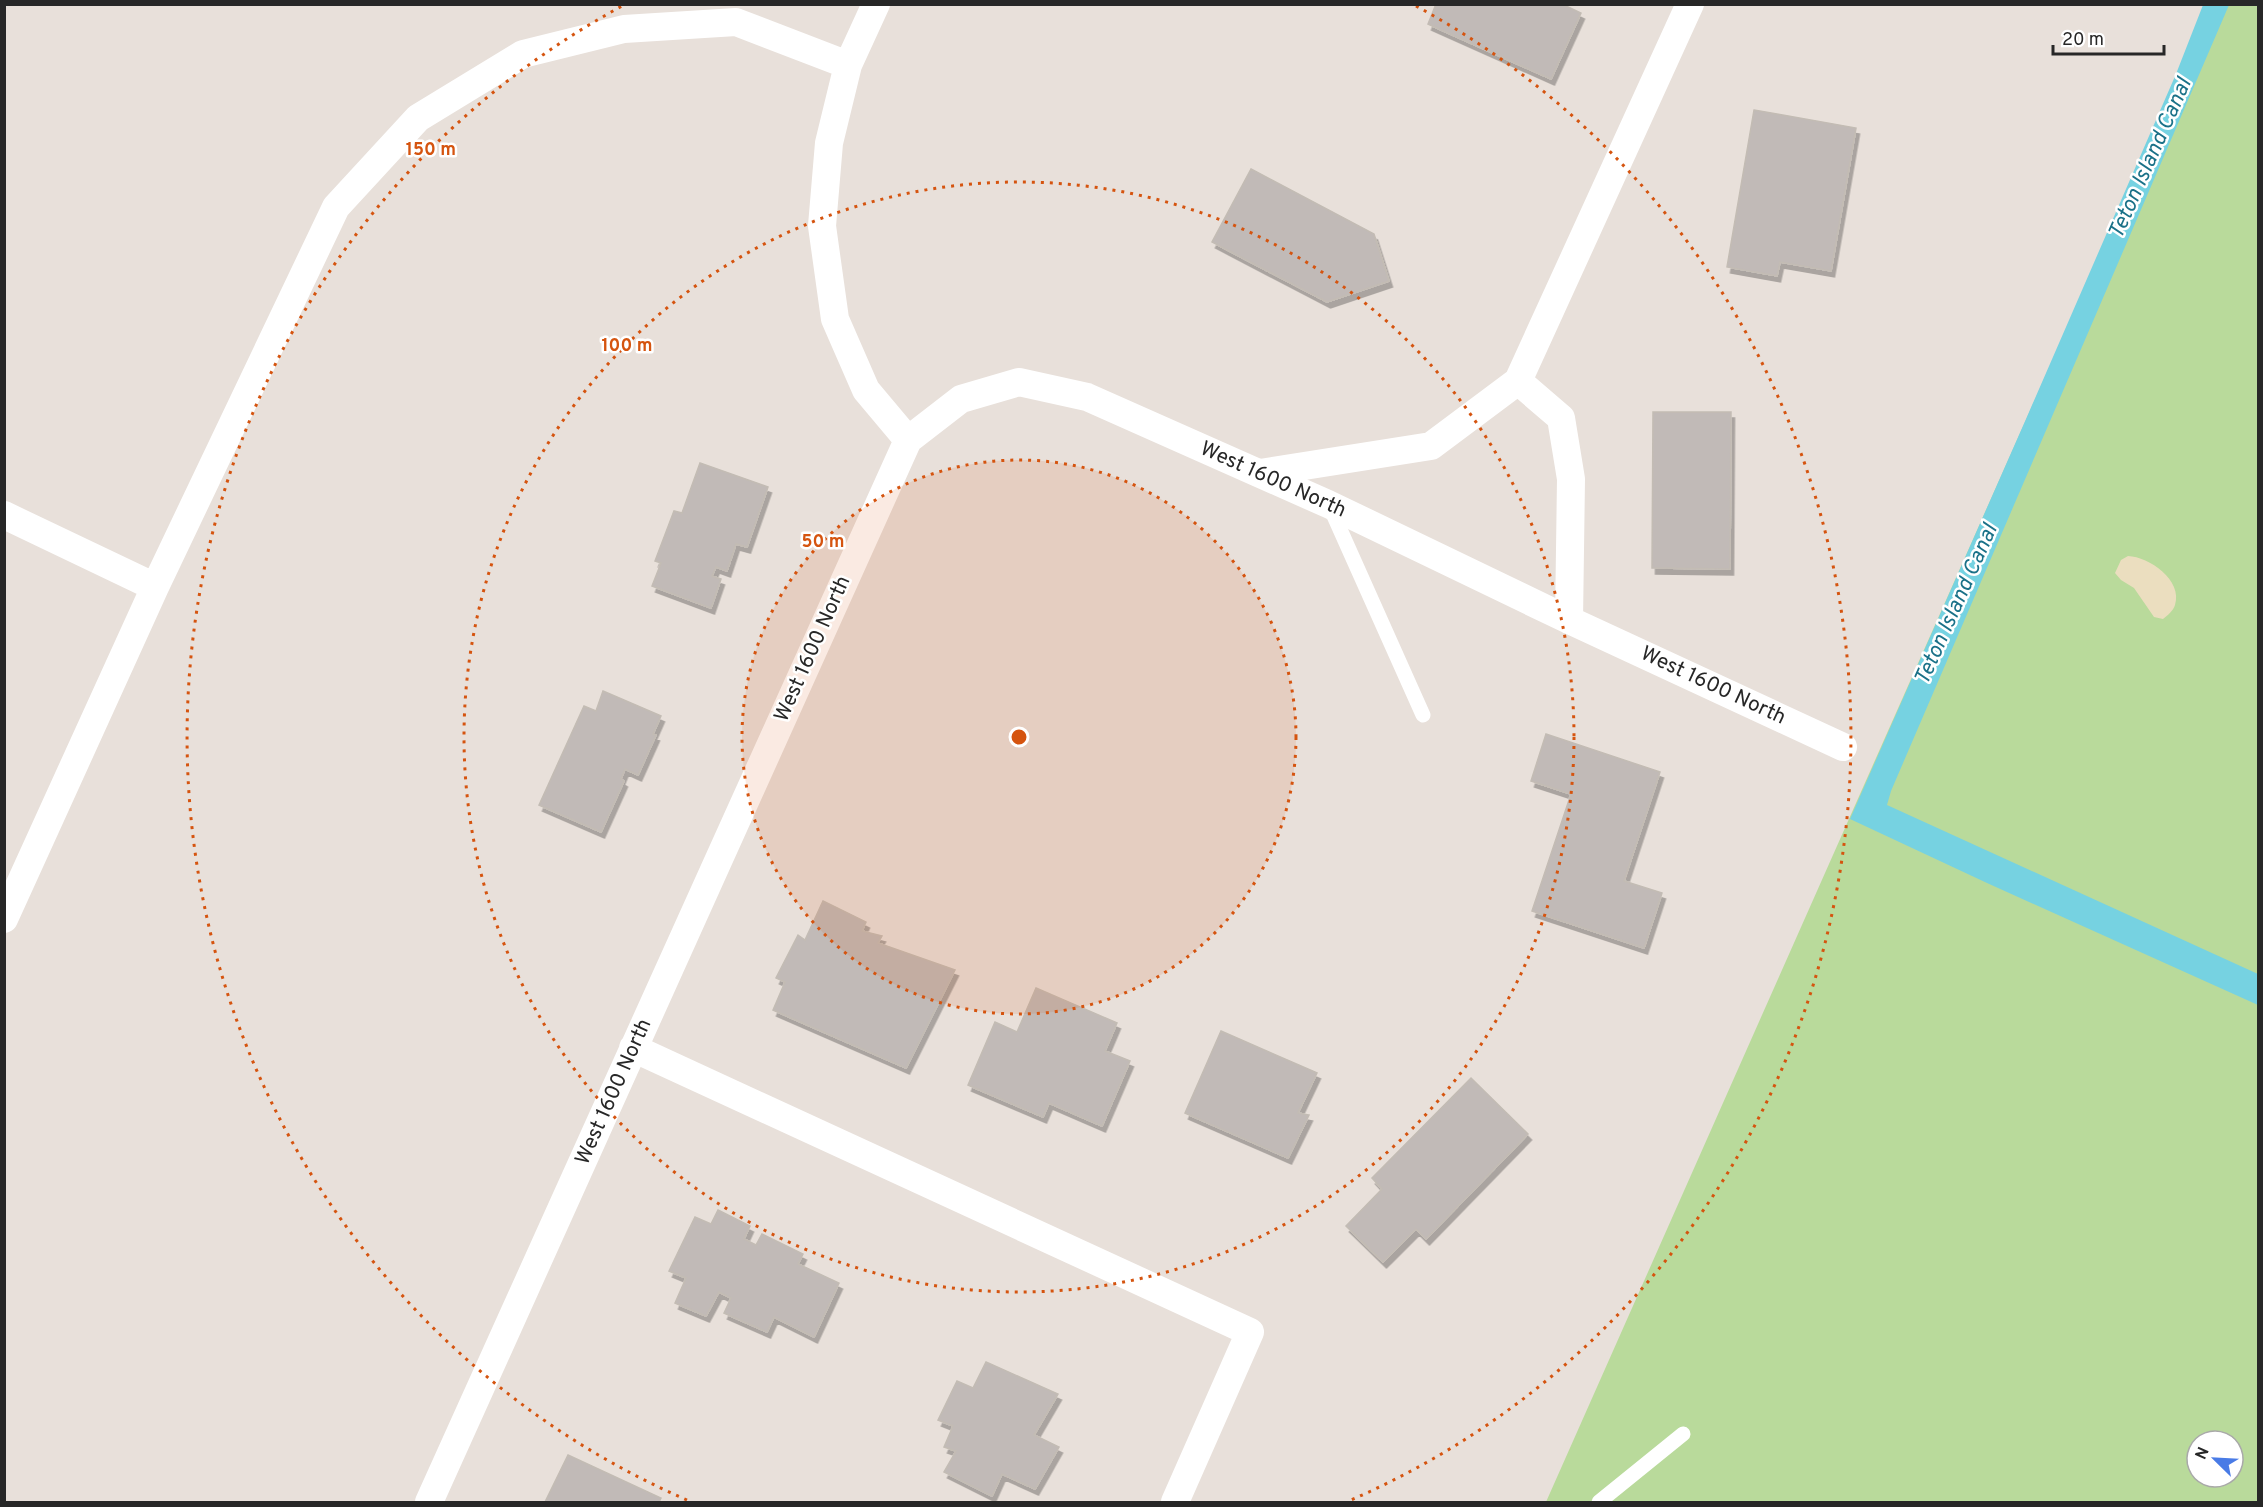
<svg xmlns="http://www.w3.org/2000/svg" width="2263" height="1507" font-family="Overpass,sans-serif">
<defs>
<filter id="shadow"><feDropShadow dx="3.5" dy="6" stdDeviation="0" flood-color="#0004"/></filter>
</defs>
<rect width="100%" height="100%" fill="#e8e0da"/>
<path fill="#b9da9b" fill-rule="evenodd" d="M2210 5H2258V1502H1546ZM2197 1441H2233V1477H2197Z"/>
<path fill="#ebdebf" d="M2128 556C2149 557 2183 580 2175 605 2173 611 2168 615 2163 619L2154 617 2134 588 2121 580 2115 573 2121 560Z"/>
<path fill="#76d2e1" d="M2203 5H2229L1891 791 1887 805 2258 974V1005L1987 883 1850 819 2026 419 2176 74Z"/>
<path fill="#c1bab7" stroke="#c3bcb4" stroke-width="1.5" filter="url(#shadow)" d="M1436 4H1562L1581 13 1551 79 1428 24Z
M1754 110 1856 128 1831 271 1780 262 1777 276 1727 267Z
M1251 169 1374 234 1389 281 1327 302 1212 242Z
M1653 412H1731L1730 569 1652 568Z
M700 463 768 487 747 547 736 544 727 571 716 567 712 576 721 579 711 608 652 586 661 563 655 561 674 511 682 513Z
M603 691 661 716 653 734 656 735 638 775 625 769 621 779 624 781 601 832 539 805 584 706 596 711Z
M1546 734 1660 772 1624 881 1662 893 1644 948 1532 911 1571 794 1531 781Z
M823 901 866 922 862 931 882 936 878 943 955 970 906 1068 773 1010 785 982 776 978 798 935 805 940Z
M1036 988 1117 1023 1105 1051 1130 1061 1102 1126 1049 1103 1043 1117 968 1085 995 1022 1017 1032Z
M1221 1031 1317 1073 1298 1113 1309 1115 1288 1158 1185 1113Z
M1471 1078 1528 1134 1426 1239 1416 1229 1383 1262 1346 1226 1382 1189 1372 1178Z
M718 1210 750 1226 744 1239 756 1245 762 1234 803 1254 798 1264 839 1283 814 1337 774 1317 767 1332 724 1313 731 1298 719 1292 706 1316 675 1303 686 1278 669 1271 695 1217 711 1224Z
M986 1362 1058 1394 1034 1435 1059 1447 1035 1489 1002 1474 992 1496 944 1472 956 1451 944 1447 953 1426 938 1420 957 1381 973 1388Z
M568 1455 661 1498 659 1502H545Z"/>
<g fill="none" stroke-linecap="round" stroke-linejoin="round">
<path stroke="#fff" stroke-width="15" d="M1330 507 1423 715
M1599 1502 1683 1434"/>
<path stroke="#fff" stroke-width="28" d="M876 4 848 65 829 143 822 226 835 319 866 390 908 440
M1518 381 1561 418 1571 479 1569 620
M1260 473 1431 446 1518 381 1690 4
M4 515 155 587
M4 919 155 587 336 207 418 118 523 54 624 29 736 22 848 65
M633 1048 1250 1332 1175 1502
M429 1502 908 440 961 399 1019 382 1087 397 1328 504 1569 620 1843 747"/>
</g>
<circle cx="1019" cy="737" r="277" fill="#d5540f" fill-opacity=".12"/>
<g fill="none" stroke="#d5540f" stroke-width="3" stroke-dasharray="3 6">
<circle cx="1019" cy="737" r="277"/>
<circle cx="1019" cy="737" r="555"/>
<path d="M687 1500A832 832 0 0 1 622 6M1416 6A832 832 0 0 1 1351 1500"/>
</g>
<g text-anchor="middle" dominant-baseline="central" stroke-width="5" stroke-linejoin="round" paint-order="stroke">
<g font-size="21" fill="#272727" stroke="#fff">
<text transform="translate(1273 480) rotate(24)">West 1600 North</text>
<text transform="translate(813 649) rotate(-66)">West 1600 North</text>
<text transform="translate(1713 686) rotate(25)">West 1600 North</text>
<text transform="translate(614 1092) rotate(-66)">West 1600 North</text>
</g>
<g font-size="22" font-style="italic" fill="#1a7188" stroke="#fff">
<text transform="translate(2151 159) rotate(-66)">Teton Island Canal</text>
<text transform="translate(1957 605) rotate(-66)">Teton Island Canal</text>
</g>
</g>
<circle cx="1019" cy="737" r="9" fill="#d5540f" stroke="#fff" stroke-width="3"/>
<g font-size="18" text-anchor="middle" font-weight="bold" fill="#d5540f" stroke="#fff" stroke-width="5" stroke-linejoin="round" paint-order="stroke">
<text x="431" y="155">150 m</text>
<text x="627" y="351">100 m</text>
<text x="823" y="547">50 m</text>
</g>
<rect width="2263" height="1507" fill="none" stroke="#272727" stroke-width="12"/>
<g transform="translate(2215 1459) rotate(294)"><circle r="28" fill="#ffffff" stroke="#a9a9a9" stroke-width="1.5"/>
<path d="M0-4.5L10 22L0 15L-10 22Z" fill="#497be6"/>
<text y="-9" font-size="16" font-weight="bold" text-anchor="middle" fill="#272727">N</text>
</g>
<path d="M2053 45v9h111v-9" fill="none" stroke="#272727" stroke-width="3"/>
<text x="2062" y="45" font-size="18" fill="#272727" stroke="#ffffff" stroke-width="4.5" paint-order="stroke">20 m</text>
</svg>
